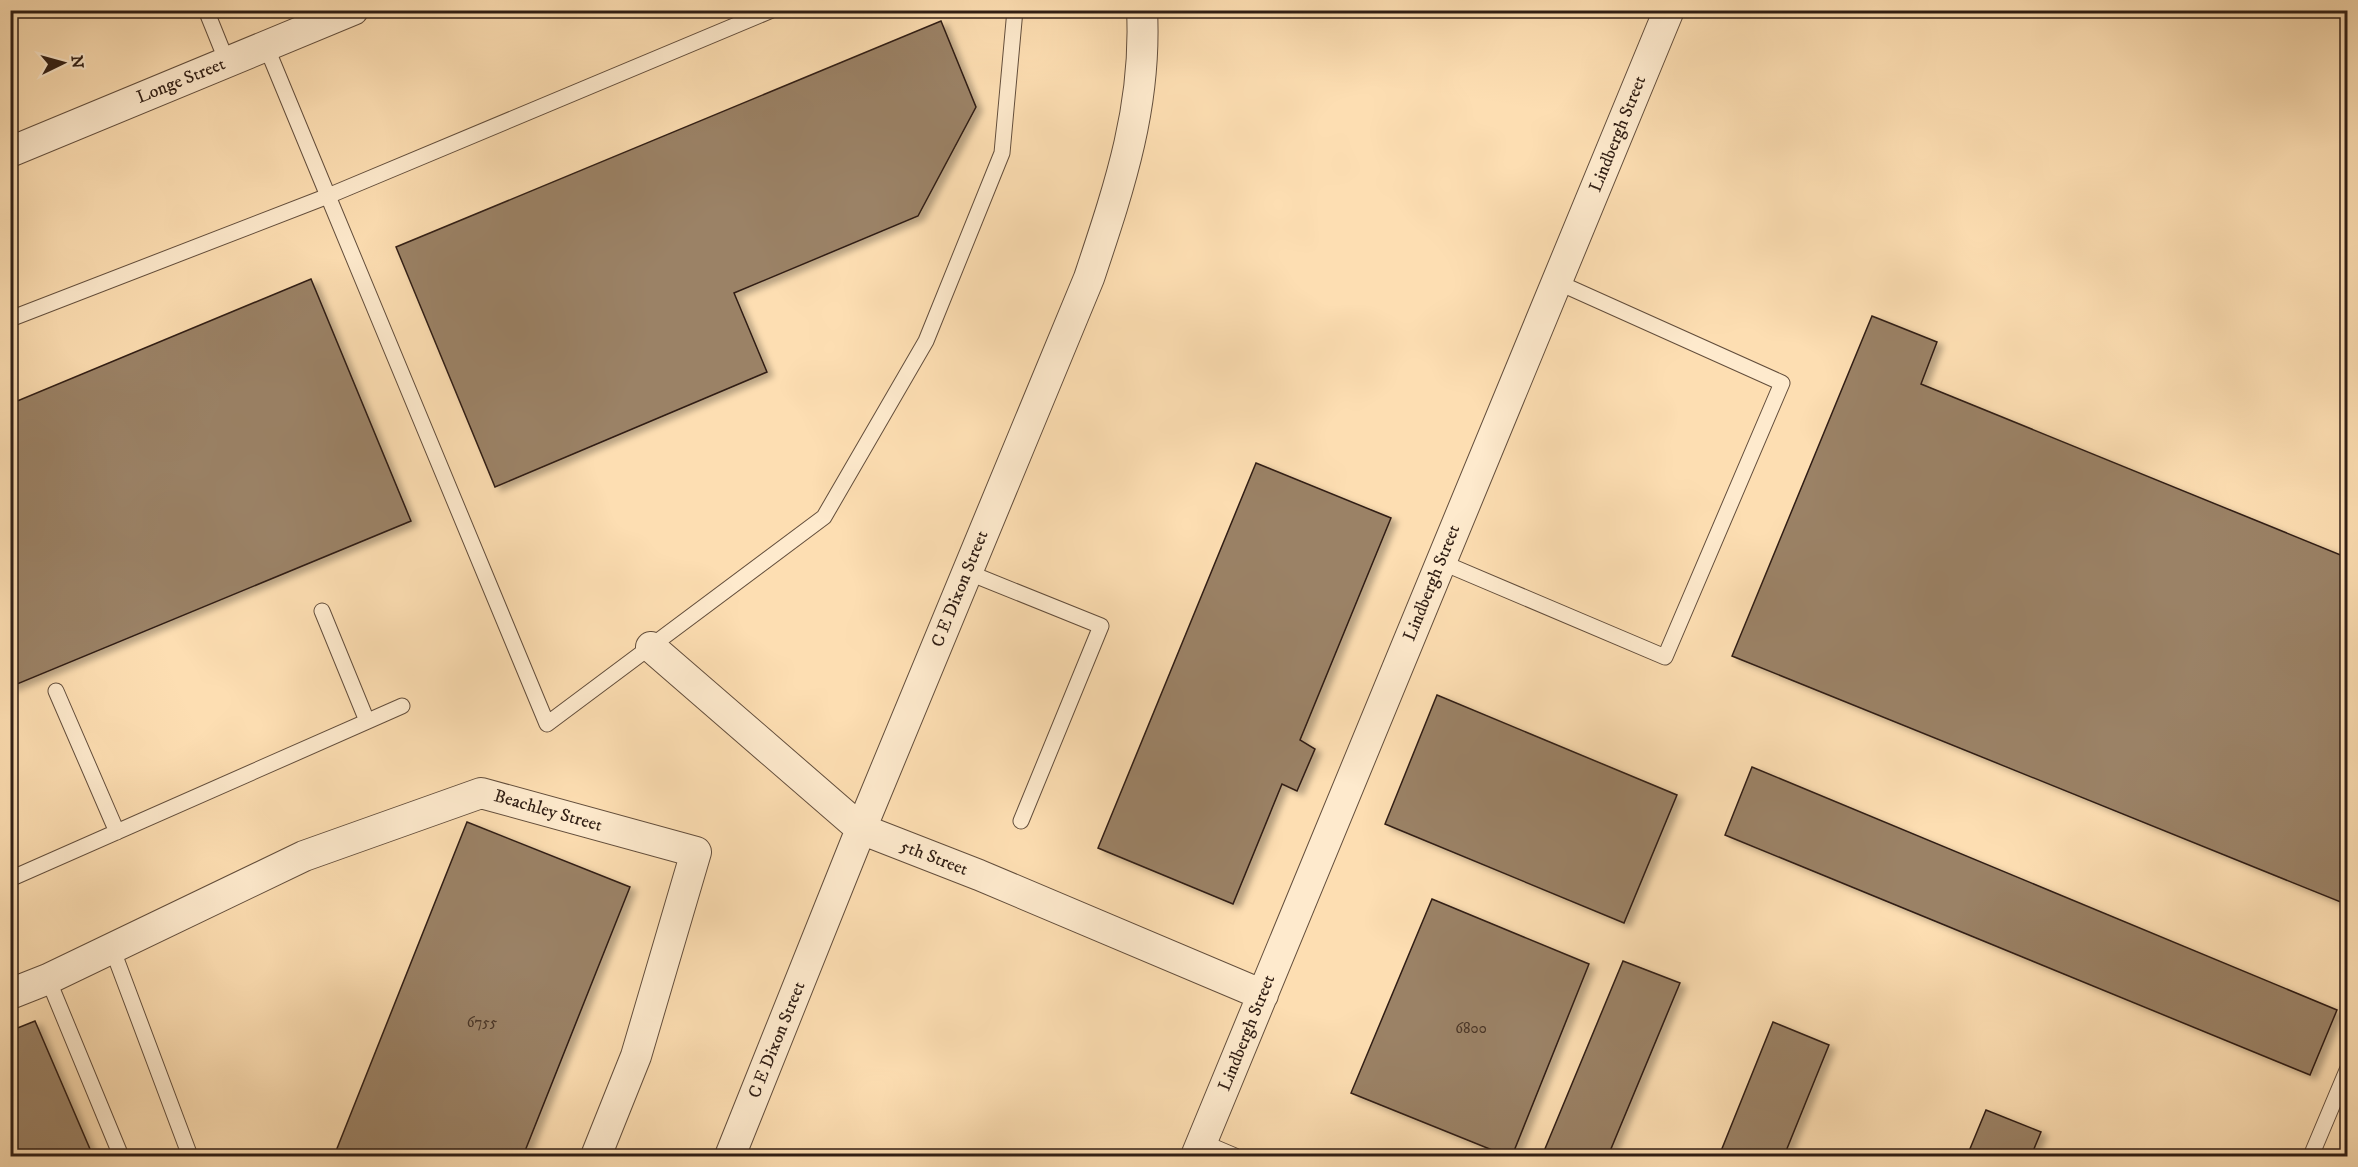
<svg xmlns="http://www.w3.org/2000/svg" width="2358" height="1167" font-family="'IM FELL DW Pica',serif">
<defs>
<filter id="shadow"><feDropShadow dx="6" dy="4" stdDeviation="3" flood-color="#0004"/></filter>
</defs>
<rect width="100%" height="100%" fill="#fddeb2"/>
<filter id="stains"><feTurbulence type="fractalNoise" baseFrequency=".00333" numOctaves="4"/><feColorMatrix values="0 0 0 0 .2 0 0 0 0 .09 0 0 0 0 .02 0 0 0 .5 -.17"/></filter>
<radialGradient id="worn" r=".72"><stop offset=".6" stop-color="#630" stop-opacity="0"/><stop offset="1" stop-color="#630" stop-opacity=".3"/></radialGradient>
<path fill="#9b8266" stroke="#301e14" stroke-width="1.5" filter="url(#shadow)" d="M941 21 976 107 918 216 734 293 767 372 495 487 396 247Z
M311 279 411 521 10 687V404Z
M1872 316 1937 342 1921 384 2348 558V905L1732 656Z
M1256 463 1391 518 1300 740 1315 749 1297 791 1282 784 1233 904 1098 848Z
M1437 695 1677 795 1624 923 1385 824Z
M1752 767 2337 1010 2310 1075 1725 835Z
M467 822 630 887 523 1156H334Z
M1432 899 1589 964 1512 1156H1507L1351 1093Z
M1623 961 1680 983 1608 1156H1542Z
M35 1021 93 1156H10V1031Z
M1773 1022 1829 1045 1784 1156H1719Z
M1986 1110 2041 1132 2031 1156H1967Z"/>
<g fill="none" stroke-linecap="round" stroke-linejoin="round">
<g stroke="#634e3c" stroke-width="17">
<path id="service" d="M206 10 227 62
M772 10 328 196 547 724 824 517 926 341 1002 153 1015 10
M10 319 328 196 266 46
M1441 562 1665 657 1782 383 1557 282
M967 572 1101 626 1021 821
M322 611 367 721
M56 691 117 832
M10 879 402 706
M112 948 190 1156
M48 979 121 1156
M1202 1142 1235 1156
M2311 1156 2348 1068"/>
</g>
<g stroke="#634e3c" stroke-width="32">
<path id="minor" d="M10 152 353 10
M651 647 861 829 979 875 1263 995
M10 994 48 979 304 856 481 793 696 852 636 1056 596 1156
M730 1156 861 829 1089 278C1119 188 1147 107 1142 10
M1196 1156 1669 10"/>
</g>
<use href="#service" stroke="#feeacd" stroke-width="15"/>
<use href="#minor" stroke="#feeacd" stroke-width="30"/>
</g>
<g text-anchor="middle" dominant-baseline="central" stroke-width="4.5" stroke-linejoin="round" paint-order="stroke">
<g font-size="15" fill="#4b3728">
<text x="482" y="1022">6755</text>
<text x="1471" y="1028">6800</text>
</g>
<g font-size="18" fill="#301e14" stroke="#feeacd">
<text transform="translate(181 81) rotate(-22)">Longe Street</text>
<text transform="translate(1618 134) rotate(-68)">Lindbergh Street</text>
<text transform="translate(1432 583) rotate(-68)">Lindbergh Street</text>
<text transform="translate(960 589) rotate(-68)">C E Dixon Street</text>
<text transform="translate(548 811) rotate(16)">Beachley Street</text>
<text transform="translate(934 858) rotate(21)">5th Street</text>
<text transform="translate(1247 1033) rotate(-68)">Lindbergh Street</text>
<text transform="translate(777 1040) rotate(-68)">C E Dixon Street</text>
</g>
</g>
<rect width="2358" height="1167" fill="none" stroke="#fddeb2" stroke-width="36"/>
<rect x="12" y="12" width="2334" height="1143" fill="none" stroke="#301e14" stroke-width="3"/>
<rect x="18" y="18" width="2322" height="1131" fill="none" stroke="#301e14" stroke-width="1.5"/>
<g transform="translate(63 63) rotate(85)" stroke="#feeacd" stroke-width="4.5" paint-order="stroke">
<path d="M0-4.5L10 22L0 15L-10 22Z" fill="#301e14"/>
<text y="-9" font-size="16" font-weight="bold" text-anchor="middle" fill="#301e14">N</text>
</g>
<rect width="100%" height="100%" filter="url(#stains)"/>
<rect width="100%" height="100%" fill="url(#worn)"/>
</svg>
